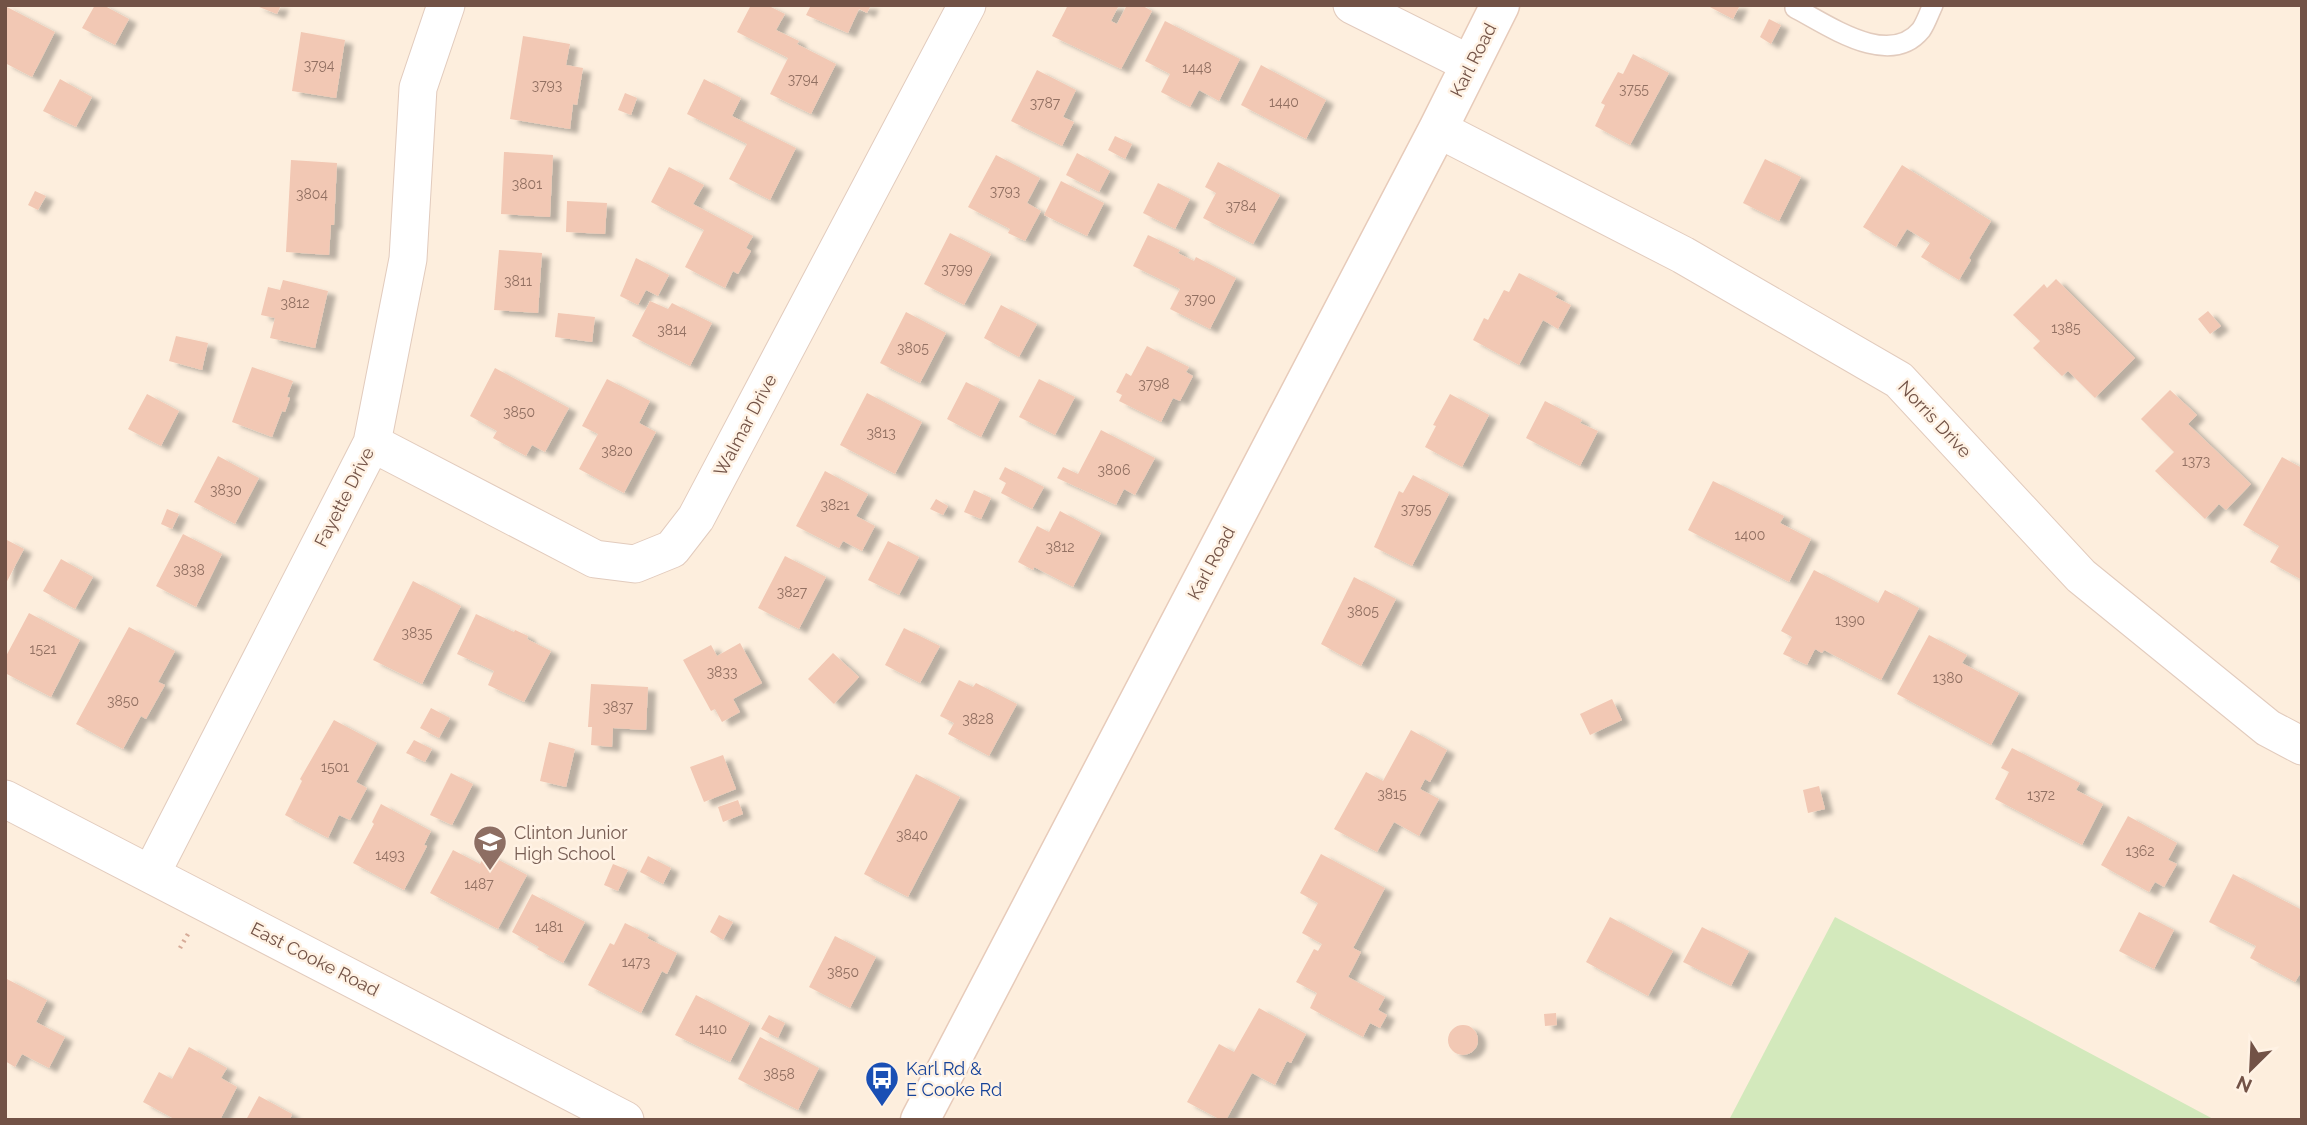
<svg xmlns="http://www.w3.org/2000/svg" width="2307" height="1125" font-family="Raleway,sans-serif">
<defs>
<filter id="shadow"><feDropShadow dx="8" dy="4.5" stdDeviation="2" flood-color="#0004"/></filter>
</defs>
<rect width="100%" height="100%" fill="#fdeedd"/>
<path fill="#d3e9bc" d="M1835 917 2215 1120H1729Z"/>
<path fill="#f2c8b4" filter="url(#shadow)" d="M95 5H103L129 19 115 45 82 28Z
M254 5H281L277 14Z
M751 5H767L785 14 776 30 799 41 797 44 836 64 811 114 770 94 788 58 737 32Z
M811 5H871L867 13 859 9 848 33 806 15Z
M1068 5H1119L1111 21 1117 24 1127 5H1141L1152 11 1121 69 1052 36Z
M1706 5H1740L1733 19Z
M5 6 55 32 32 77 5 63Z
M1769 19 1781 25 1771 44 1760 37Z
M1165 21 1240 59 1219 101 1199 90 1190 107 1161 92 1170 74 1145 61Z
M301 32 345 40 336 98 292 91Z
M523 36 570 44 566 65 583 68 577 105 573 104 570 129 510 119Z
M1633 54 1669 73 1630 145 1595 126 1605 105 1601 103 1618 72 1623 74Z
M1261 65 1326 100 1306 139 1241 105Z
M1037 70 1076 90 1063 117 1074 122 1062 146 1011 121Z
M60 79 92 97 76 127 43 111Z
M704 79 741 98 732 116 796 148 770 200 729 179 747 144 687 114Z
M625 93 637 98 631 115 618 110Z
M1115 136 1132 144 1125 159 1108 150Z
M504 152 553 155 550 217 501 214Z
M1077 153 1110 171 1099 192 1066 175Z
M996 155 1040 178 1027 203 1041 211 1025 241 1008 233 1010 229 968 207Z
M1765 159 1801 177 1779 221 1743 203Z
M291 160 337 163 334 225H331L329 255 286 252Z
M1218 162 1280 195 1253 244 1203 218 1216 193 1205 187Z
M1902 165 1991 221 1969 258 1971 260 1959 280 1921 257 1930 243 1907 229 1896 247 1863 227Z
M669 167 704 185 693 204 753 236 746 248 751 251 738 274 733 271 725 288 685 267 704 230 651 202Z
M1061 181 1104 203 1087 236 1044 215Z
M1158 183 1190 199 1175 229 1143 213Z
M35 191 46 196 38 210 28 205Z
M567 201 607 203 605 234 566 232Z
M950 233 991 254 964 305 924 284Z
M1148 235 1180 250 1178 253 1194 261 1196 257 1236 278 1210 329 1170 309 1180 289 1133 266Z
M499 250 542 253 538 313 494 310Z
M636 258 669 275 658 296 646 290 638 305 620 296Z
M1519 273 1558 293 1555 297 1571 305 1558 329 1543 320 1519 365 1473 340 1484 318 1488 320 1504 290 1509 292Z
M2056 279 2135 358 2095 398 2068 371 2062 376 2033 348 2040 341 2013 315 2044 284 2047 288Z
M283 280 328 291 315 348 270 338 275 318 261 315 268 287 280 290Z
M650 301 668 309 672 303 712 323 690 366 632 336Z
M1001 305 1037 324 1019 357 984 338Z
M2208 311 2221 326 2210 334 2198 319Z
M906 312 946 333 920 383 880 363Z
M558 313 595 317 592 342 555 337Z
M176 336 208 343 202 370 169 361Z
M1147 346 1189 367 1186 372 1193 376 1180 401 1173 398 1161 422 1119 401 1122 395 1116 392 1126 373 1131 376Z
M252 367 293 381 287 397 290 398 285 412 282 411 272 437 232 422Z
M495 368 569 408 545 452 532 445 526 456 493 438 497 431 470 416Z
M607 379 650 401 639 423 656 432 624 493 579 469 598 434 582 426Z
M1039 379 1075 397 1055 435 1019 417Z
M966 382 1000 399 981 437 947 419Z
M2170 390 2197 415 2188 424 2251 484 2226 510 2219 504 2205 519 2155 471 2174 452 2141 419Z
M867 393 922 422 895 474 840 445Z
M147 394 179 411 161 446 128 429Z
M1450 394 1489 415 1462 467 1425 447 1436 426 1433 425Z
M1545 401 1582 420 1580 423 1598 431 1580 466 1526 438Z
M1101 430 1155 458 1135 495 1124 489 1116 505 1057 478 1063 467 1078 474Z
M218 456 259 478 235 524 194 502Z
M2282 457 2302 468V580L2270 562 2279 546 2243 525Z
M1005 467 1044 487 1032 509 1001 493 1006 483 999 479Z
M825 471 868 494 856 516 875 526 862 551 843 541 839 548 796 526Z
M1413 475 1449 494 1412 566 1374 547 1399 491 1403 493Z
M1713 481 1784 516 1780 523 1811 539 1789 582 1688 530Z
M974 490 991 498 981 519 964 512Z
M936 499 948 506 943 515 930 509Z
M167 509 179 514 172 529 161 524Z
M1060 511 1101 533 1073 587 1034 567 1033 570 1018 562 1037 526 1049 532Z
M183 534 222 554 196 607 156 586Z
M5 539 24 549 5 585Z
M888 541 919 557 899 595 868 580Z
M785 556 826 577 799 629 758 608Z
M61 559 93 577 75 609 43 591Z
M1814 570 1878 603 1885 590 1919 608 1881 680 1824 650 1822 653 1815 649 1807 665 1783 654 1792 637 1781 631Z
M1354 577 1396 599 1361 666 1321 644Z
M413 581 461 606 422 684 373 660Z
M29 613 80 640 51 697 5 673V658Z
M476 614 514 632 515 630 528 636 527 639 551 651 524 702 488 685 494 671 457 654Z
M129 627 175 651 158 682 165 685 146 719 141 716 123 749 76 724Z
M904 628 940 646 920 683 885 665Z
M1929 635 1967 655 1962 663 2019 693 1991 745 1897 694Z
M740 643 762 683 733 699 740 712 722 722 715 709 711 711 683 660 711 645 717 656Z
M833 653 859 677 834 704 808 679Z
M959 680 973 687 976 683 1017 704 989 756 948 734 954 723 940 716Z
M591 684 648 687 646 730 613 728 612 747 591 745 592 727H588Z
M1612 699 1622 720 1590 735 1580 714Z
M431 708 450 718 439 738 420 728Z
M334 720 377 743 356 782 367 788 350 820 339 815 328 838 285 815 302 781 300 779Z
M1411 730 1447 750 1430 782 1425 779 1420 789 1439 799 1419 836 1394 822 1377 852 1334 829 1366 772 1383 781Z
M414 740 432 749 425 762 406 753Z
M549 742 575 749 566 787 540 781Z
M2012 748 2080 783 2076 790 2103 804 2082 845 1995 799 2009 772 2001 768Z
M723 755 736 789 704 802 690 767Z
M451 773 473 784 452 825 430 815Z
M916 774 960 797 908 897 864 874Z
M1819 786 1825 809 1808 813 1803 790Z
M738 800 743 814 723 822 718 807Z
M381 804 431 831 424 845 427 846 404 890 353 863 374 824 372 822Z
M2128 816 2177 843 2168 860 2177 864 2164 887 2155 882 2149 892 2101 865Z
M453 850 480 864 486 853 527 875 498 929 430 893Z
M1321 854 1385 888 1353 948 1361 952 1348 977 1385 997 1378 1010 1387 1015 1380 1028 1370 1023 1363 1037 1310 1008 1317 993 1296 982 1314 949 1318 951 1322 944 1302 933 1318 903 1300 893Z
M648 856 671 868 663 884 640 872Z
M613 864 628 870 618 891 604 885Z
M2233 874 2302 910V971L2295 982 2250 958 2256 946 2209 922Z
M532 894 585 922 563 963 537 949 539 947 512 932Z
M2139 912 2174 930 2154 969 2119 951Z
M719 915 733 922 723 940 710 932Z
M1610 917 1673 951 1648 996 1586 962Z
M625 923 649 935 647 938 677 953 667 974 662 971 641 1013 588 985 610 943 614 945Z
M1702 927 1749 951 1731 986 1683 962Z
M835 936 876 957 850 1008 809 987Z
M5 978 47 1000 36 1022 65 1037 49 1068 22 1054 15 1067 5 1061Z
M696 995 750 1023 730 1062 675 1035Z
M1259 1008 1306 1034 1291 1063 1287 1061 1275 1085 1252 1073 1226 1120H1221L1187 1102 1219 1044 1234 1052Z
M1556 1013 1557 1025 1545 1026 1544 1014Z
M769 1015 785 1023 778 1038 761 1029Z
M1448 1040a15 15 0 1 1 30 0a15 15 0 1 1-30 0Z
M760 1037 819 1068 798 1110 738 1079Z
M189 1047 227 1068 221 1078 237 1087 220 1120H176L143 1102 159 1072 172 1079Z
M259 1096 292 1114 290 1120H246Z"/>
<g fill="none" stroke-linecap="round" stroke-linejoin="round">
<g stroke="#e2cbbd" stroke-width="22">
<path id="lane" d="M1795 8C1828 25 1889 69 1921 30 1926 23 1929 13 1933 5"/>
</g>
<g stroke="#e2cbbd" stroke-width="39">
<path id="street" d="M1352 5 1470 64
M1438 129 1683 255 1899 380 2081 576 2268 728 2302 746
M372 443 595 559 635 564 672 549 696 518 967 5
M5 799 625 1120
M151 874 372 443 408 259 418 88 446 5"/>
</g>
<g stroke="#e7cbba" stroke-width="41">
<path id="secondary" d="M920 1120 1438 129 1500 5"/>
</g>
<path stroke="#d6ab98" stroke-width="4.5" stroke-dasharray="2 5" stroke-linecap="butt" d="M180 948 188 934"/>
<use href="#lane" stroke="#fff" stroke-width="19"/>
<use href="#street" stroke="#fff" stroke-width="37"/>
<use href="#secondary" stroke="#fff" stroke-width="38"/>
</g>
<defs>
<g id="school-pin" transform="scale(1.75)"><path d="M0 17L-7.5 6A9.5 9.5 0 1 1 7.5 6Z" fill="#8d6e63" stroke="#fff2e4"/><path d="M0-5L7-2L0 1L-7-2ZM-4 1L0 2.5L4 1V4Q0 6-4 4Z" fill="#fff"/></g>
<g id="bus-pin" transform="scale(1.75)"><path d="M0 17L-7.5 6A9.5 9.5 0 1 1 7.5 6Z" fill="#1a4fb4" stroke="#fff2e4"/><path d="M-5-6H5V4H4V6H2V4H-2V6H-4V4H-5ZM-3.5-4V0h7V-4ZM-3.5 1.2v1.5H-2V1.2ZM2 1.2v1.5H3.5V1.2Z" fill="#fff"/></g>
</defs>
<g fill-rule="evenodd">
<use href="#school-pin" x="490" y="842"/>
<use href="#bus-pin" x="882" y="1078"/>
</g>
<g text-anchor="middle" dominant-baseline="central" stroke-width="5" stroke-linejoin="round" paint-order="stroke">
<g font-size="14" fill="#927062">
<text x="319" y="65">3794</text>
<text x="1197" y="68">1448</text>
<text x="803" y="79">3794</text>
<text x="547" y="85">3793</text>
<text x="1634" y="89">3755</text>
<text x="1284" y="102">1440</text>
<text x="1045" y="103">3787</text>
<text x="527" y="184">3801</text>
<text x="1005" y="191">3793</text>
<text x="312" y="194">3804</text>
<text x="1241" y="206">3784</text>
<text x="957" y="269">3799</text>
<text x="518" y="281">3811</text>
<text x="1200" y="299">3790</text>
<text x="295" y="303">3812</text>
<text x="2066" y="328">1385</text>
<text x="672" y="330">3814</text>
<text x="913" y="348">3805</text>
<text x="1154" y="384">3798</text>
<text x="519" y="412">3850</text>
<text x="881" y="433">3813</text>
<text x="617" y="451">3820</text>
<text x="2196" y="461">1373</text>
<text x="1114" y="470">3806</text>
<text x="226" y="490">3830</text>
<text x="835" y="505">3821</text>
<text x="1416" y="509">3795</text>
<text x="1750" y="535">1400</text>
<text x="1060" y="547">3812</text>
<text x="189" y="570">3838</text>
<text x="792" y="592">3827</text>
<text x="1363" y="611">3805</text>
<text x="1850" y="620">1390</text>
<text x="417" y="633">3835</text>
<text x="43" y="649">1521</text>
<text x="722" y="672">3833</text>
<text x="1948" y="678">1380</text>
<text x="123" y="701">3850</text>
<text x="618" y="707">3837</text>
<text x="978" y="719">3828</text>
<text x="335" y="767">1501</text>
<text x="1392" y="794">3815</text>
<text x="2041" y="795">1372</text>
<text x="912" y="835">3840</text>
<text x="2140" y="851">1362</text>
<text x="390" y="855">1493</text>
<text x="479" y="884">1487</text>
<text x="549" y="927">1481</text>
<text x="636" y="962">1473</text>
<text x="843" y="972">3850</text>
<text x="713" y="1029">1410</text>
<text x="779" y="1074">3858</text>
</g>
<g font-size="18" fill="#725246" stroke="#fff2e4">
<text transform="translate(1473 60) rotate(-63)">Karl Road</text>
<text transform="translate(1935 419) rotate(47)">Norris Drive</text>
<text transform="translate(745 425) rotate(-62)">Walmar Drive</text>
<text transform="translate(344 497) rotate(-63)">Fayette Drive</text>
<text transform="translate(1211 563) rotate(-62)">Karl Road</text>
<text transform="translate(315 959) rotate(27)">East Cooke Road</text>
</g>
<g font-size="18" fill="#785e54" stroke="#fff2e4" text-anchor="start">
<text x="514" y="832">Clinton Junior<tspan x="514" dy="21">High School</tspan></text>
</g>
<g font-size="18" fill="#164399" stroke="#fff2e4" text-anchor="start">
<text x="906" y="1068">Karl Rd &amp;<tspan x="906" dy="21">E Cooke Rd</tspan></text>
</g>
</g>
<rect width="2307" height="1125" fill="none" stroke="#725246" stroke-width="14"/>
<g transform="translate(2251 1069) rotate(204)" stroke="#fff2e4" stroke-width="5" paint-order="stroke">
<path d="M0-5L12 26L0 18L-12 26Z" fill="#725246"/>
<text y="-10" font-size="19" font-weight="bold" text-anchor="middle" fill="#725246">N</text>
</g>
</svg>
